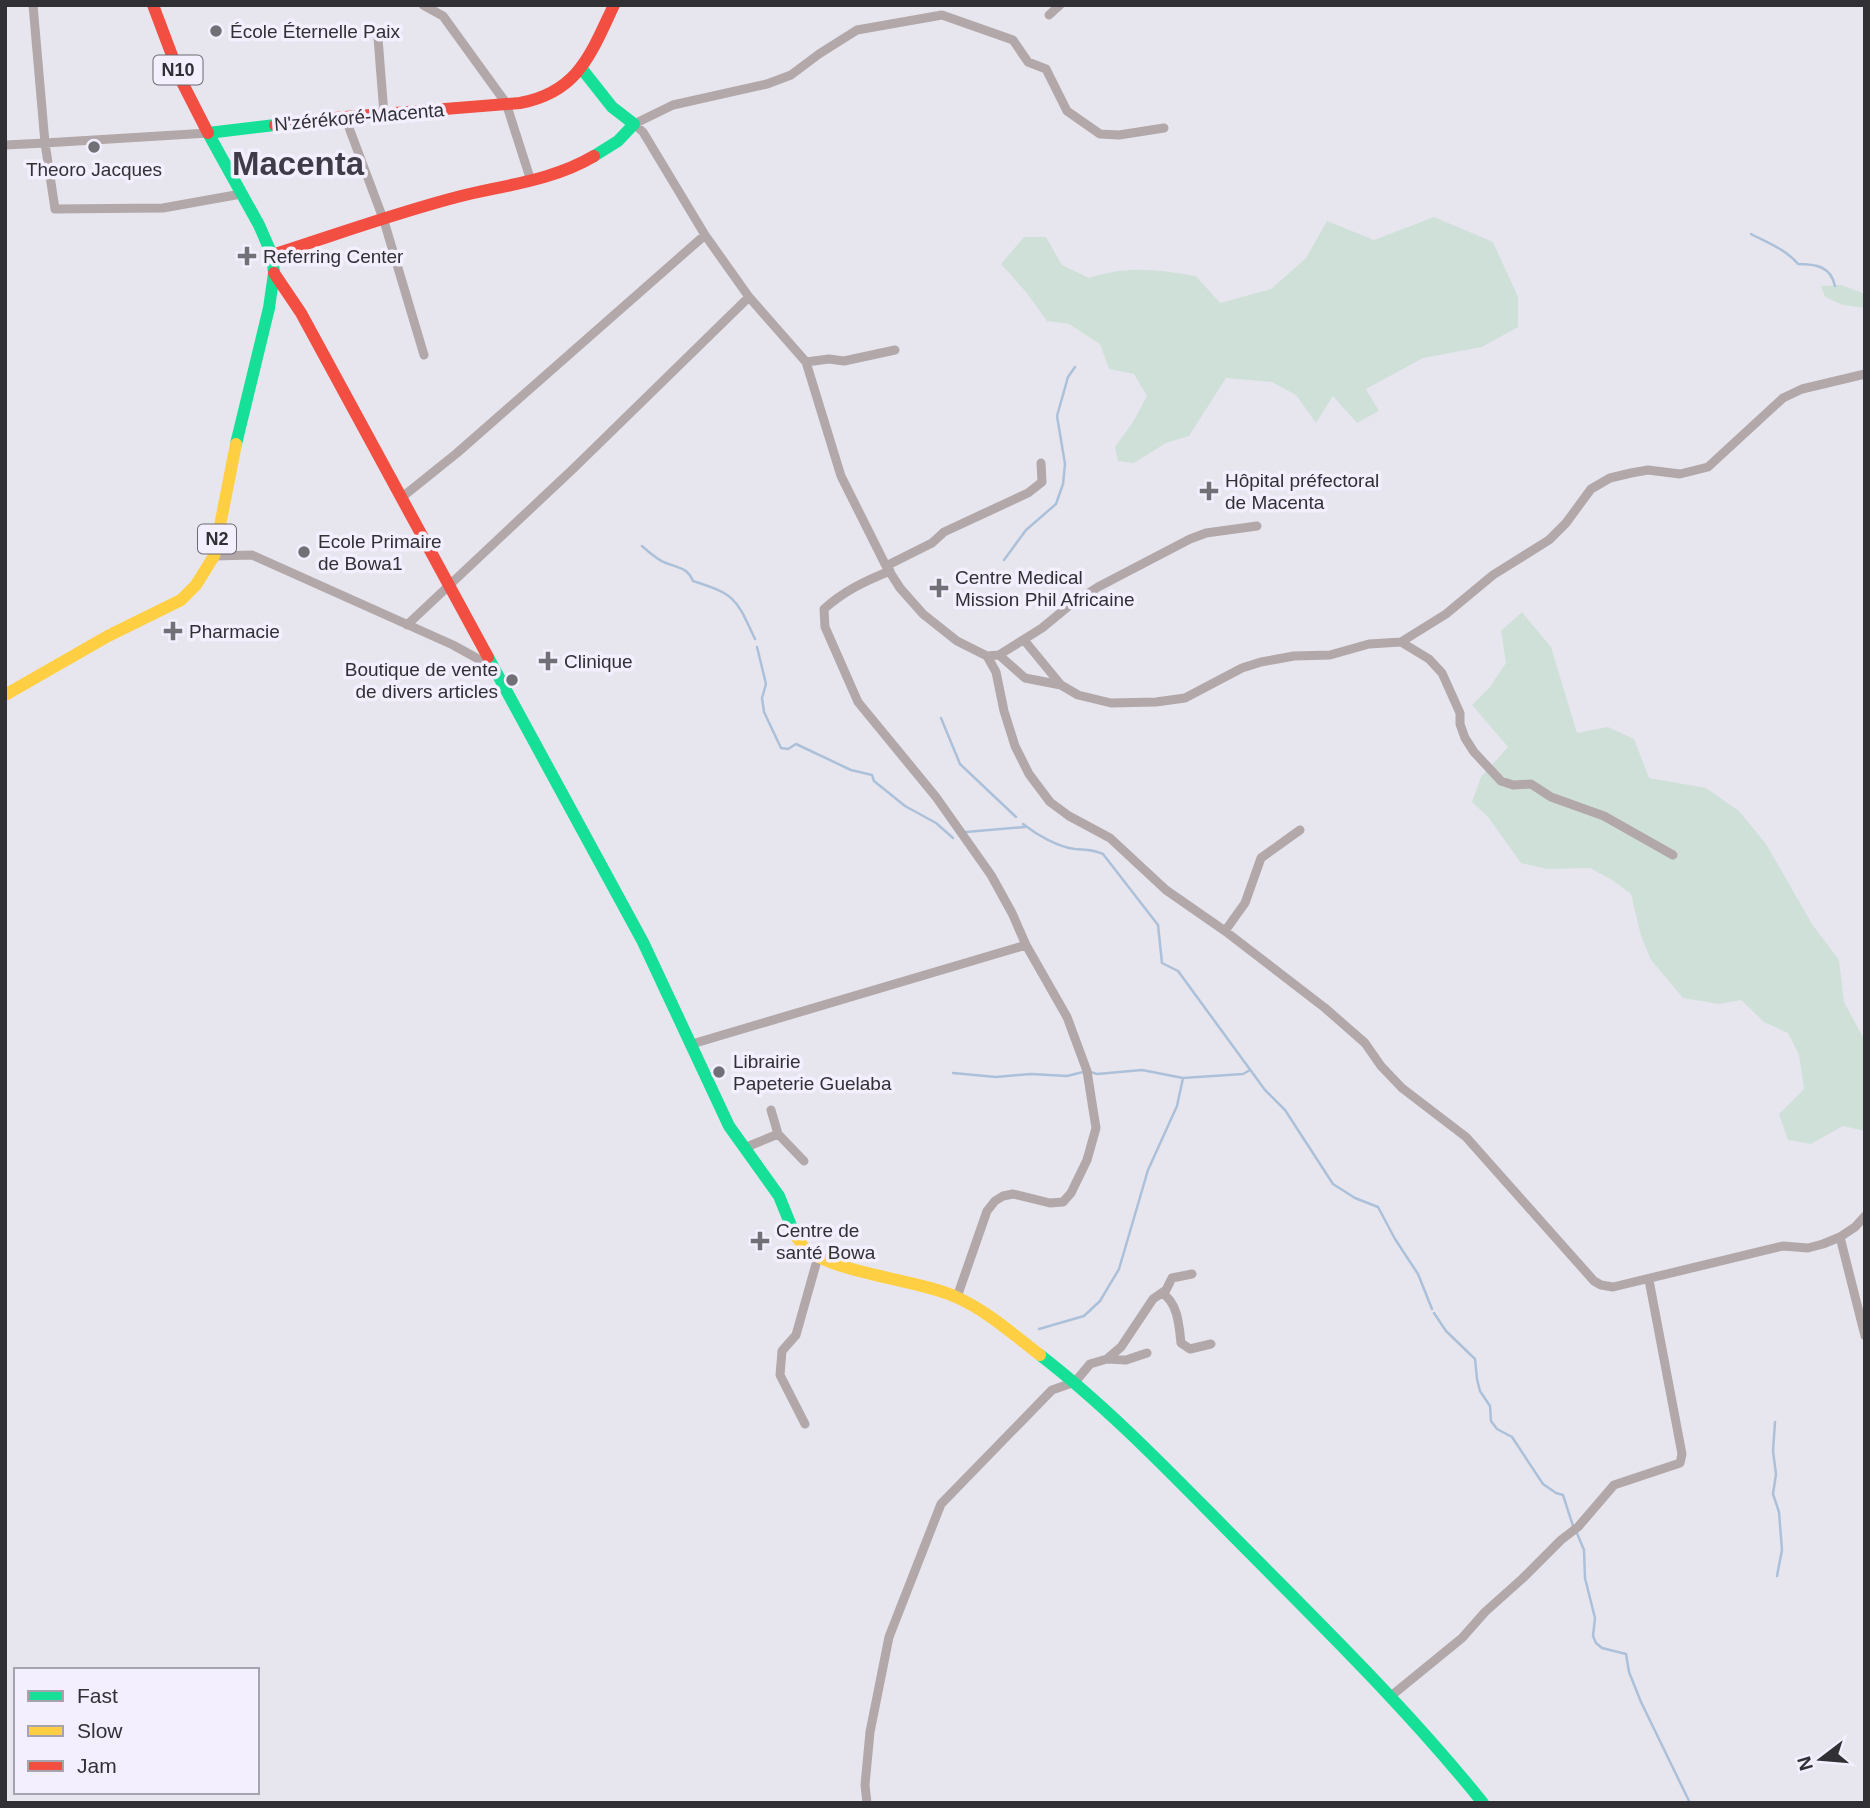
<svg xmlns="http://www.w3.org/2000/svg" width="1870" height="1808" font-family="Helvetica,sans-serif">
<rect width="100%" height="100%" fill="#e7e6ee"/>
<path fill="#cfe0d9" d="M1434 217 1493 242 1518 297V327L1482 347 1423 358 1366 389 1379 411 1357 423 1333 396 1316 423 1296 395 1272 382 1226 378 1189 436 1166 443 1134 463 1118 461 1115 447 1133 422 1147 396 1134 374 1109 369 1100 344 1069 324 1047 321 1026 292 1001 264 1024 237H1046L1062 265 1089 278C1130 265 1155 270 1196 276L1220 303 1271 289 1306 258 1327 221 1374 240Z
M1842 285 1865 294V308L1843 305 1825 297 1821 286Z
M1522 612 1551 647 1577 733 1608 727 1634 739 1649 778 1706 788 1739 811 1766 844 1812 924 1839 960 1844 1002 1864 1039 1865 1131 1843 1126 1811 1144 1788 1140 1779 1114 1804 1089 1799 1055 1788 1033 1764 1022 1741 1000 1719 1004 1683 998 1651 960 1641 936 1631 894 1612 880 1590 868 1547 869 1521 863 1488 817 1472 802 1481 777 1508 747 1472 705 1489 688 1506 663 1501 631Z"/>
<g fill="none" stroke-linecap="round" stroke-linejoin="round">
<path stroke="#acc1d9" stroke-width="2.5" d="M1751 234C1766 242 1787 250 1798 264 1815 264 1831 266 1835 286
M642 546C649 552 657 560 666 563 678 568 687 567 693 581 737 595 736 599 755 639
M1004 560 1026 530 1056 504 1063 484 1065 464 1057 416 1068 377 1075 367
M757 647 766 684 762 698 764 712 781 748 788 749 796 744 851 770 872 775 874 781 905 806 936 823 953 838
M941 718 960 764 1016 817
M1023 824C1037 835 1058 847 1075 849 1087 850 1092 849 1103 854L1158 925 1162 963 1178 971 1265 1090 1285 1110 1333 1184 1355 1198 1378 1207 1395 1239 1418 1274 1432 1309
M966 832 1025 827
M953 1073 996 1077 1031 1074 1067 1076 1087 1071 1097 1074 1142 1070 1183 1078 1243 1074 1250 1070
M1434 1313 1446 1331 1475 1359 1477 1379 1480 1391 1490 1406 1491 1421 1497 1429 1512 1437 1543 1484 1556 1493 1563 1495 1573 1526
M1039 1329 1084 1316 1100 1301 1119 1269 1148 1170 1177 1106 1183 1078
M1775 1422 1773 1451 1776 1474 1773 1494 1779 1512 1782 1550 1777 1576
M1576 1531 1584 1550 1585 1578 1595 1618 1593 1636 1596 1643 1602 1648 1626 1654 1629 1672 1641 1702 1690 1803"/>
<path stroke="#b2a8a9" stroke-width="9" d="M423 5 443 16 506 103 531 181
M1049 15 1060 5
M378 38 384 114
M345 117 384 221 424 355
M1164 128 1119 135 1100 134 1067 111 1046 69 1028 62 1013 40 942 15 857 30 819 54 791 75 767 84 673 105 634 124 643 132 705 235 749 297 806 362 841 476 886 566 900 588 923 614 957 641 987 656 999 655 1042 628 1070 605 1098 587 1190 539 1206 533 1257 526
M208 133 45 143 55 209 163 208 241 194
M5 145 45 143 33 5
M806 362 829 359 844 361 895 350
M401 498 457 453 705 235
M214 556 252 555 453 645 491 666
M886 566 932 543 944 532 1028 493 1042 482 1041 463
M890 571C865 581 844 591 824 609L825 627 858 702 936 797 991 875 1012 913 1026 945 1067 1017 1087 1071 1096 1128 1087 1160 1071 1193 1063 1202 1050 1203 1013 1194 1003 1196 995 1201 987 1211 957 1297
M407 625 574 468 749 297
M1024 640 1061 685
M1401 642 1429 659 1442 673 1460 713V724L1465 738 1474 752 1501 781 1513 785 1531 784 1551 797 1604 816 1673 855
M999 655 1025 678 1061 685 1078 695 1111 703 1156 702 1185 698 1242 668 1261 662 1294 656 1330 655 1369 644 1401 642 1446 614 1493 575 1549 540 1566 523 1591 489 1610 478 1631 473 1648 470 1680 474 1708 467 1783 398 1802 389 1865 374
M987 656 996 672 1004 711 1015 746 1029 774 1050 802 1069 816 1110 838 1166 890 1225 931 1325 1008 1365 1043 1381 1066 1402 1088 1466 1137 1594 1281 1601 1285 1613 1287 1783 1246 1808 1248 1823 1244 1840 1237 1855 1227 1865 1216
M1225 931 1245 903 1261 858 1300 830
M692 1044 1026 945
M771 1110 778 1134 804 1161
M744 1148 778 1134
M1840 1237 1865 1336
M1162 1293C1178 1303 1179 1325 1181 1343L1190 1349 1211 1344
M1107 1359 1126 1360 1147 1353
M805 1424 780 1375 782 1351 796 1335 818 1257
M1391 1696 1462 1638 1485 1612 1523 1578 1561 1540 1578 1527 1614 1485 1680 1463 1682 1454 1649 1280
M867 1803 865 1785 870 1732 889 1637 941 1504 1052 1390 1075 1382 1090 1364 1107 1359 1121 1347 1153 1299 1166 1290 1172 1278 1192 1274"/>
<path stroke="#16e098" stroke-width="12" d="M582 69 612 107 634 124 618 141 594 156
M236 444 269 308 274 273 272 255 259 225 208 133 275 125
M488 657 643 942 729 1126 779 1196 794 1233
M1040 1355C1115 1413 1181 1484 1248 1551 1329 1633 1411 1713 1483 1803"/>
<path stroke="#ffcf43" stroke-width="12" d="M5 695 108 636 181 600 196 585 214 556 236 444
M794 1233C797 1237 800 1242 803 1246 828 1273 918 1279 956 1297 986 1310 1014 1335 1040 1355"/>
<path stroke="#f24e42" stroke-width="12" d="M153 5 182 82 208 133
M275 125 345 117 520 103C579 92 591 53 614 5
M272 255C335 235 398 212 461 196 506 185 554 180 594 156
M274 273 301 313 488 657"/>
</g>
<g fill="#717076" stroke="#f3effe" stroke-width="2.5">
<circle cx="216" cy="31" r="7"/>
<circle cx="94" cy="147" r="7"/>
<path d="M243.5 245.5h7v7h7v7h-7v7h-7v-7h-7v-7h7z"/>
<path d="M1205.5 480.5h7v7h7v7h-7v7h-7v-7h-7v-7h7z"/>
<circle cx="304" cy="552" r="7"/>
<path d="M935.5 577.5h7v7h7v7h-7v7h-7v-7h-7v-7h7z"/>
<path d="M169.5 620.5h7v7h7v7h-7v7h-7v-7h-7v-7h7z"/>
<path d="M544.5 650.5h7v7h7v7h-7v7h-7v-7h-7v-7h7z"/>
<circle cx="512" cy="680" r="7"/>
<circle cx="719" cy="1072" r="7"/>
<path d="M756.5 1230.5h7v7h7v7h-7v7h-7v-7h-7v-7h7z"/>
</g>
<g text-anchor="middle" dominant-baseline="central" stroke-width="7" stroke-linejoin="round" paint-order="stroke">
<g fill="#f3effe" stroke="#6b6971" stroke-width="2">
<rect x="153.5" y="55.5" width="49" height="29" rx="5"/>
<rect x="198" y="524.5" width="38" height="29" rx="5"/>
</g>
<g font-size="18" font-weight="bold" fill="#313035">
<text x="178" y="70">N10</text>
<text x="217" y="539">N2</text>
</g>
<g font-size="19" fill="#313035" stroke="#f3effe" text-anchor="start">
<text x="230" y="31">École Éternelle Paix</text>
<text x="94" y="169" text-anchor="middle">Theoro Jacques</text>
<text x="263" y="256">Referring Center</text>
<text x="1225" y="480">Hôpital préfectoral<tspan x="1225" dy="22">de Macenta</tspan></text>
<text x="318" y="541">Ecole Primaire<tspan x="318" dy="22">de Bowa1</tspan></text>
<text x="955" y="577">Centre Medical<tspan x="955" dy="22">Mission Phil Africaine</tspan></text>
<text x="189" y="631">Pharmacie</text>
<text x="564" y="661">Clinique</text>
<text x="498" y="669" text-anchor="end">Boutique de vente<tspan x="498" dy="22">de divers articles</tspan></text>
<text x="733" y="1061">Librairie<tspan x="733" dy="22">Papeterie Guelaba</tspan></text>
<text x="776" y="1230">Centre de<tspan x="776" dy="22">santé Bowa</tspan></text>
</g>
<g font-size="19" fill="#313035" stroke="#f3effe">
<text transform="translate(359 117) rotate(-5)">N'zérékoré-Macenta</text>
</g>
<g font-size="33" font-weight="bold" fill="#3f3c48" stroke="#f3effe">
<text x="298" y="163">Macenta</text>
</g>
</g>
<rect width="1870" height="1808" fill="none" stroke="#313035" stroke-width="14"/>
<rect x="14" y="1668" width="245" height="126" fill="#f3effe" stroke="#a5a3ae" stroke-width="2"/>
<rect x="28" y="1691" width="35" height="10" fill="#16e098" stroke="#a5a3ae" stroke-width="2"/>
<text x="77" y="1703" font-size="21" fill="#313035">Fast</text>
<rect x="28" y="1726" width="35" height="10" fill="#ffcf43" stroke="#a5a3ae" stroke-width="2"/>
<text x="77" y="1738" font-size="21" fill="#313035">Slow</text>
<rect x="28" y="1761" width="35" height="10" fill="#f24e42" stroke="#a5a3ae" stroke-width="2"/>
<text x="77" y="1773" font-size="21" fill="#313035">Jam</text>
<g transform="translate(1821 1759) rotate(254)" stroke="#f3effe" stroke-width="5" paint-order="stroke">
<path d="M0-5L12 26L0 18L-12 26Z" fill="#313035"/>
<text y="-10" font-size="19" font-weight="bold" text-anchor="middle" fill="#313035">N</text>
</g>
</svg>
